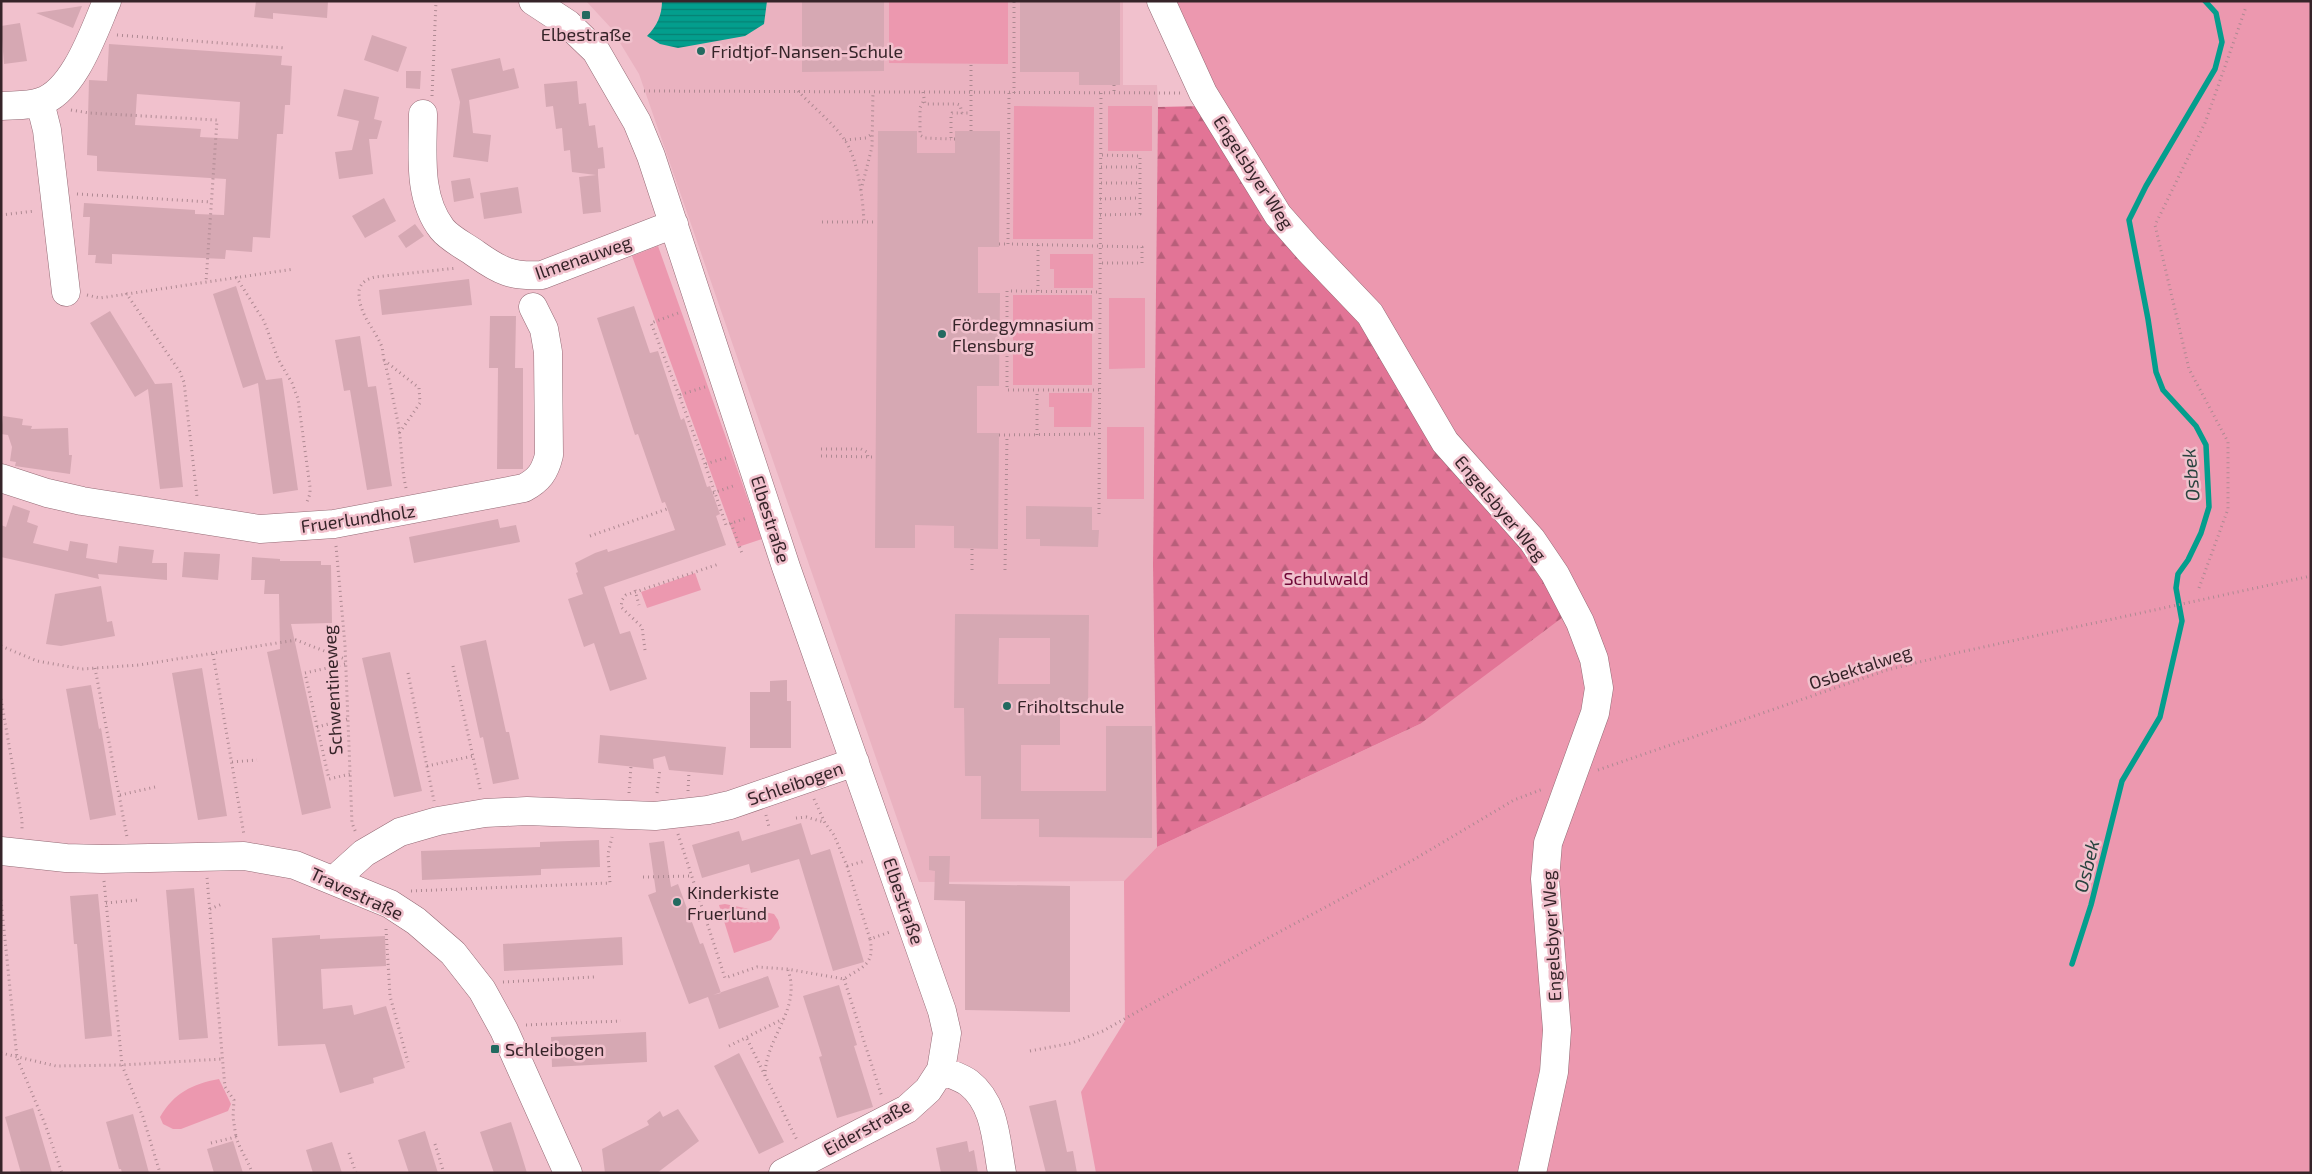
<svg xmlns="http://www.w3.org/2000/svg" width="2312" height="1174" font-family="'Exo 2',sans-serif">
<defs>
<pattern id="forest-firs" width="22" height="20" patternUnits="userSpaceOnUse" patternTransform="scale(1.25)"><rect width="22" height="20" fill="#e27496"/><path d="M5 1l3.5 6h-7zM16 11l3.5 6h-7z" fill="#b85f7a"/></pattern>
<pattern id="water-rules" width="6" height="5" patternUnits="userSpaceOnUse" patternTransform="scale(1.25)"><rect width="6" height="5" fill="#039e8d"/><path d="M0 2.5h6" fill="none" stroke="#068173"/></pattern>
</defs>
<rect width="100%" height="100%" fill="#f1c1cd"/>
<path fill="#eab2c0" d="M586 1H1123V85H1157L1158 107 1153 565 1157 847 1124 881 919 882 639 74 611 28Z"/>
<path fill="#ec98af" d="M889 1H1008V64L889 63Z
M1155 1H2311V1173H1096L1081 1092 1125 1021 1124 881 1157 847 1420 724 1339 289Z
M1014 106 1094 107 1093 239H1013Z
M1108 106H1152V151H1108Z
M658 246 762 539 738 547 632 256Z
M1050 254H1093V288H1054V269H1050Z
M1013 295H1092V385H1013Z
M1109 298H1145V368L1109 369Z
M1049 393H1092L1091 427H1054V407H1049Z
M1107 427H1144V499H1107Z
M695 573 701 590 647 608 641 592Z
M725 904 774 914 778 920 780 928 771 940 734 953 719 905Z
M219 1079 231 1104 228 1111 181 1129H173L163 1124 160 1117C174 1093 192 1084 219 1079Z"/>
<path fill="url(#forest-firs)" d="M1203 106 1339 289 1571 611 1420 724 1157 847 1153 565 1158 107Z"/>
<path fill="url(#water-rules)" d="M662 1H767L764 24 745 36 678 48 660 44 647 36C657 26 662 15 662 1Z"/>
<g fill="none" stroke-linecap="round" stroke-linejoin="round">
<path stroke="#039e8d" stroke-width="5.5" d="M2072 964 2091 905 2122 781 2160 717 2182 621 2176 588 2178 574 2188 560 2201 533 2209 507 2206 445 2196 426 2163 390 2156 372 2148 319 2129 220 2146 186 2215 69 2222 42 2216 13 2205 1"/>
</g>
<path fill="#d6a8b3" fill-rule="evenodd" d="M256 1H328L327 18 273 13V19L254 17Z
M802 1H884V71L802 72Z
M1020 1H1120V85H1079V72H1020Z
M82 6 73 28 36 13Z
M20 23 27 61 4 64 1 26Z
M372 35 407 47 398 72 364 60Z
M109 44 282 56 281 65 292 66 290 105H285L283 134H277L270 238 253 237 252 252 226 250 225 259 112 254V264L95 263 96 255H88L90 217H83L84 203 195 210V214L224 215 226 179 97 171V156L87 155 89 80 107 81ZM137 94 240 102 238 139 200 137 201 129 135 125Z
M500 58 503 71 514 68 519 88 469 100 473 133 491 135 488 162 453 157 460 102 451 69Z
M406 71H421L420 89 406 88Z
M577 81 579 104 586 103 589 126 595 125 598 148 603 147 605 168 598 169V175L601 212 583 214 579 177 596 175 572 172 570 150 564 151 562 128 556 129 553 106 546 107 544 84Z
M344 89 379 97 374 119 382 121 377 139H369L373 174 339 179 335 152 352 150 359 121 337 116Z
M878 131H917V153H955V131H1000L999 247H978V293H1000L999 386H977V433H999L998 549 954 548V526L915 525V548H875Z
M470 178 474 198 454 202 451 181Z
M518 187 522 213 484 219 480 193Z
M384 198 396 221 365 238 352 216Z
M415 224 424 236 406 248 398 236Z
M469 279 472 305 382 315 379 290Z
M236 286 266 380 282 378 298 490 273 494 258 383 243 388 213 294Z
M634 306 650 353 658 351 681 420 684 418 707 487 710 486 720 514 716 516 726 545 604 587 620 634 630 631 647 679 610 691 594 643 584 647 568 599 583 594 576 573 578 572 575 563 595 553 607 549 608 552 675 530 665 502 662 503 638 434 635 435 597 318Z
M110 311 155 384 172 383 183 487 160 489 148 389 135 397 90 323Z
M490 316H516L515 368H523V469H497L498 368H489Z
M360 336 368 387 376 386 392 486 367 490 350 390 344 391 335 340Z
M3 416 23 419 22 425 32 426 31 429 68 428 69 455H72L70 474 15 466 16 462 10 461 12 447 8 435 1 434Z
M13 505 30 511 27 522 38 526 33 543 68 551 70 541 88 544 86 558 117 563 119 546 154 550 152 563H167V580L98 574 99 579 1 557V525L6 527Z
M1026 506 1092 507V530H1099L1098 547 1040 546V539H1026Z
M498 519 500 528 516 525 520 542 414 563 409 537Z
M184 552 220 554 218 580 182 577Z
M252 557 280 559V561H321V565H331L332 623 291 624 331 808 302 815 267 652 280 649 279 594H264L265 580H251Z
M101 586 107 622 112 621 115 636 61 646 46 644 55 594Z
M955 614 1089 615 1088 709H1060V745H1021V791H1106V726H1152V838L1039 837V819H981V776H965L964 708H954ZM999 638H1050V684H998Z
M486 640 506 732H509L519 779 493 784 483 737 480 738 460 646Z
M390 652 422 791 394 797 362 658Z
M202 668 227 816 198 820 172 673Z
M787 680V701H791V748H750V692H770V681Z
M91 685 99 729 101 728 116 815 90 820 66 689Z
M600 735 726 747 723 775 669 770 665 756 653 759 654 769 598 763Z
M801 823 811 855 830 849 864 962 833 971 799 859 751 873 749 864 702 878 692 845 739 831 742 841Z
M599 840 600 867 541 869V875L422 880 421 851 540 847V842Z
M664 841 671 887 678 884 700 944 703 943 721 993 713 995 768 976 779 1007 719 1029 708 997 689 1004 648 895 656 892 649 843Z
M929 856H950L949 884 1070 886V1012L965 1010V901L934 900 935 871 929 870Z
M194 888 208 1038 179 1040 166 890Z
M98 894 112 1036 85 1039 77 944H74L70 896Z
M320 935V939L385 936 386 966 321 969 323 1009 352 1005 354 1015 386 1006 405 1068 373 1078 374 1083 340 1093 325 1044 278 1046 272 938Z
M622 937 623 965 504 971 503 944Z
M839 985 857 1045 854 1046 873 1107 837 1118 819 1057 822 1056 803 996Z
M646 1032 647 1062 552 1067 551 1037Z
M739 1053 784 1142 759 1154 714 1066Z
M1056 1100 1067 1152 1073 1151 1077 1173H1046L1029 1106Z
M33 1108 48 1159 52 1173H21L5 1117Z
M678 1109 699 1141 657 1173H605L602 1149 649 1125 647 1121 660 1111 663 1117Z
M133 1114 139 1136 149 1173H122L121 1169H119L106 1122Z
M511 1122 519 1147 527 1173H494L480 1132Z
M425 1131 438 1173H409L398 1140Z
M233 1141 243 1173H214L207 1149Z
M967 1141 969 1152 974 1150 978 1173H941L936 1148Z
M332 1142 342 1173H313L306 1150Z"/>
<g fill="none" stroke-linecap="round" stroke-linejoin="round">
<g stroke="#946a75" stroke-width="29">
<path id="minor" d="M533 1 568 24 596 51 637 122 651 156 786 567 942 1011 947 1033 941 1070 928 1090 907 1109 783 1173
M1161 1 1203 93 1278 215 1308 249 1370 314 1445 442 1532 540 1555 574 1580 622 1594 659 1599 688 1595 713 1548 843 1545 879 1557 1030 1554 1072 1532 1173
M40 102 47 130 66 292
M1 106C13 105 29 106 40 102 74 92 94 31 107 1
M423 114C423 152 417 197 442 229 450 239 465 246 476 254 500 271 512 277 542 275L674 224
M1 478 47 493 82 501 260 529 334 524 524 488C539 480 545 472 549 455L548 352 544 329 533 307
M1 851 66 858 102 859 244 856 295 865 390 904 416 921 453 953 482 990 504 1030 568 1173
M334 880 364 853 400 832 438 821 485 813 527 811 655 816 708 810 730 805 855 762
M941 1070C950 1074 961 1077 969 1083 996 1104 996 1142 1002 1173"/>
</g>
<path stroke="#ae8992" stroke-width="3" stroke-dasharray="1 4" stroke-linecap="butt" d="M117 35 285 48
M1114 85V93
M644 91 1180 93
M798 91C813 107 832 122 844 139 858 158 863 199 864 222
M923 92 925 104H957L960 105 962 113H971
M1009 93 1008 244 1142 247V263H1100
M1014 93V1
M432 96 436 1
M923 102 920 108V135L925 138 951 139
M71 110 89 113 217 120 206 282
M971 131V64
M955 139H951V115L952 113H962
M845 140 866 138 872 134
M1101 167H1140
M1101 183H1140
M861 190 872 147 873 92
M77 194 211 202
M1100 199 1140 198
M1 215 35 211
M1100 215 1140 214V156L1101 155
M822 222H877
M999 244H1008
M1038 245V292
M236 277 264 321 278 359 292 383 298 399 310 487V494L306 504
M126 293 180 372 184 382 197 497
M87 295 100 298 294 269
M384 360 419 388 420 403 398 435
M1099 390H1007V291L1100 292
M679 395 651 323 681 312
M999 435 1099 434
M1037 435V390
M821 449H861L867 452 868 457
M821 456 876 457
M726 458 705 464 726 525 747 518
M705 464 679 395 705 387
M406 488C401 466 402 445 398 423 394 403 390 383 385 363 383 358 383 352 382 347 375 329 360 316 359 295 358 284 366 279 375 277L457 268
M713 493 736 485
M1099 514 1101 93
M731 523 743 556
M590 536 667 509
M336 546 345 645 352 823 356 833
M972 570V549
M1005 570 1007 435
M2199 588 2228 509V442L2189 369 2155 225 2205 123 2246 7
M635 590 639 605
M1 646 37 661 82 669 139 665 296 640 345 659
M645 650 642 627 621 607 622 600 626 595 719 564
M213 654 244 835
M345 664 305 673 329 779 350 774
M453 666 481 793
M95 668 127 837
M408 673 434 801
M1 699 22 820V831
M317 727 348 719
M232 762 257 760
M427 766 473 756
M1598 770 1887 670 1956 653 2311 576
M688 791 689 772
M629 793 631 766
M657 793 660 769
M120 795 155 787
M814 799 825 823 834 835 847 866 870 939
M766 815 769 827
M796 818 806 817 824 822
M678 834 725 978 757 967 787 969 844 979C863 966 875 965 870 939L890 932
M847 866 865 861
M643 877 692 876
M207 878 223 1065 225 1087 234 1100 233 1117 236 1137
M104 881 122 1065 143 1117 160 1173
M411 891 610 883 608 854 612 837
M1 900 17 1058 45 1124 62 1173
M106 903 138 900
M210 909 222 904
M386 929 390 996 408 1062
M844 979 882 1097
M503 982 594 977
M526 1025 621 1021
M747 1039 798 1142
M729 1046 783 1019
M1030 1051 1072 1043 1103 1031 1270 937 1413 860 1514 800 1543 789
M1 1053 56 1066 122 1065 222 1059
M765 1076C765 1038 802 1009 788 970
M211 1143 236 1137C240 1150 248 1160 252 1173
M435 1144 444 1173
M349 1153 356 1173"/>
<use href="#minor" stroke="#fff" stroke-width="28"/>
</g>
<g fill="#236a60" stroke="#f1c1cd" stroke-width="2">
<rect x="581" y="10" width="10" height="10" rx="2.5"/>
<circle cx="701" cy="51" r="5"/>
<circle cx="942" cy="334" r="5"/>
<circle cx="1007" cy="706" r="5"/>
<circle cx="677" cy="902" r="5"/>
<rect x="490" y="1044" width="10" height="10" rx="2.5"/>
</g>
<g text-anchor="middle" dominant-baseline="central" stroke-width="5" stroke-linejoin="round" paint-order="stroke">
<g font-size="18" fill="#362429" stroke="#f1c1cd" text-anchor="start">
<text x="586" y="34" text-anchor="middle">Elbestraße</text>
<text x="711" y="51">Fridtjof-Nansen-Schule</text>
<text x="952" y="324">Fördegymnasium<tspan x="952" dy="21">Flensburg</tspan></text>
<text x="1017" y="706">Friholtschule</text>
<text x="687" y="892">Kinderkiste<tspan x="687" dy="21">Fruerlund</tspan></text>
<text x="505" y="1049">Schleibogen</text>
</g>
<g font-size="18" fill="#362429" stroke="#f1c1cd">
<text transform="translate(1254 172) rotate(57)">Engelsbyer Weg</text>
<text transform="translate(583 257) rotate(-19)">Ilmenauweg</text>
<text transform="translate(1501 508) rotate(50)">Engelsbyer Weg</text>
<text transform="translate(358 518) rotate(-8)">Fruerlundholz</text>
<text transform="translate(771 519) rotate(72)">Elbestraße</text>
<text transform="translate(1860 667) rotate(-18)">Osbektalweg</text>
<text transform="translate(332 690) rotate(-93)">Schwentineweg</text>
<text transform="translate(795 783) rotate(-19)">Schleibogen</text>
<text transform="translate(357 893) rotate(25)">Travestraße</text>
<text transform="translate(904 901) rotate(71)">Elbestraße</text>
<text transform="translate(1551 936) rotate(-93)">Engelsbyer Weg</text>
<text transform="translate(867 1127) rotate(-29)">Eiderstraße</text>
</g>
<g font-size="18" fill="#6e0736" stroke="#f1c1cd">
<text x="1326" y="578">Schulwald</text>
</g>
<g font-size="19" font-style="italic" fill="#28433e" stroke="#f1c1cd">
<text transform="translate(2190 475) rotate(-95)">Osbek</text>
<text transform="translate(2086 866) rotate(-76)">Osbek</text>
</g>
</g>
<rect width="2312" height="1174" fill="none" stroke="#362429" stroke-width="5"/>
</svg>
